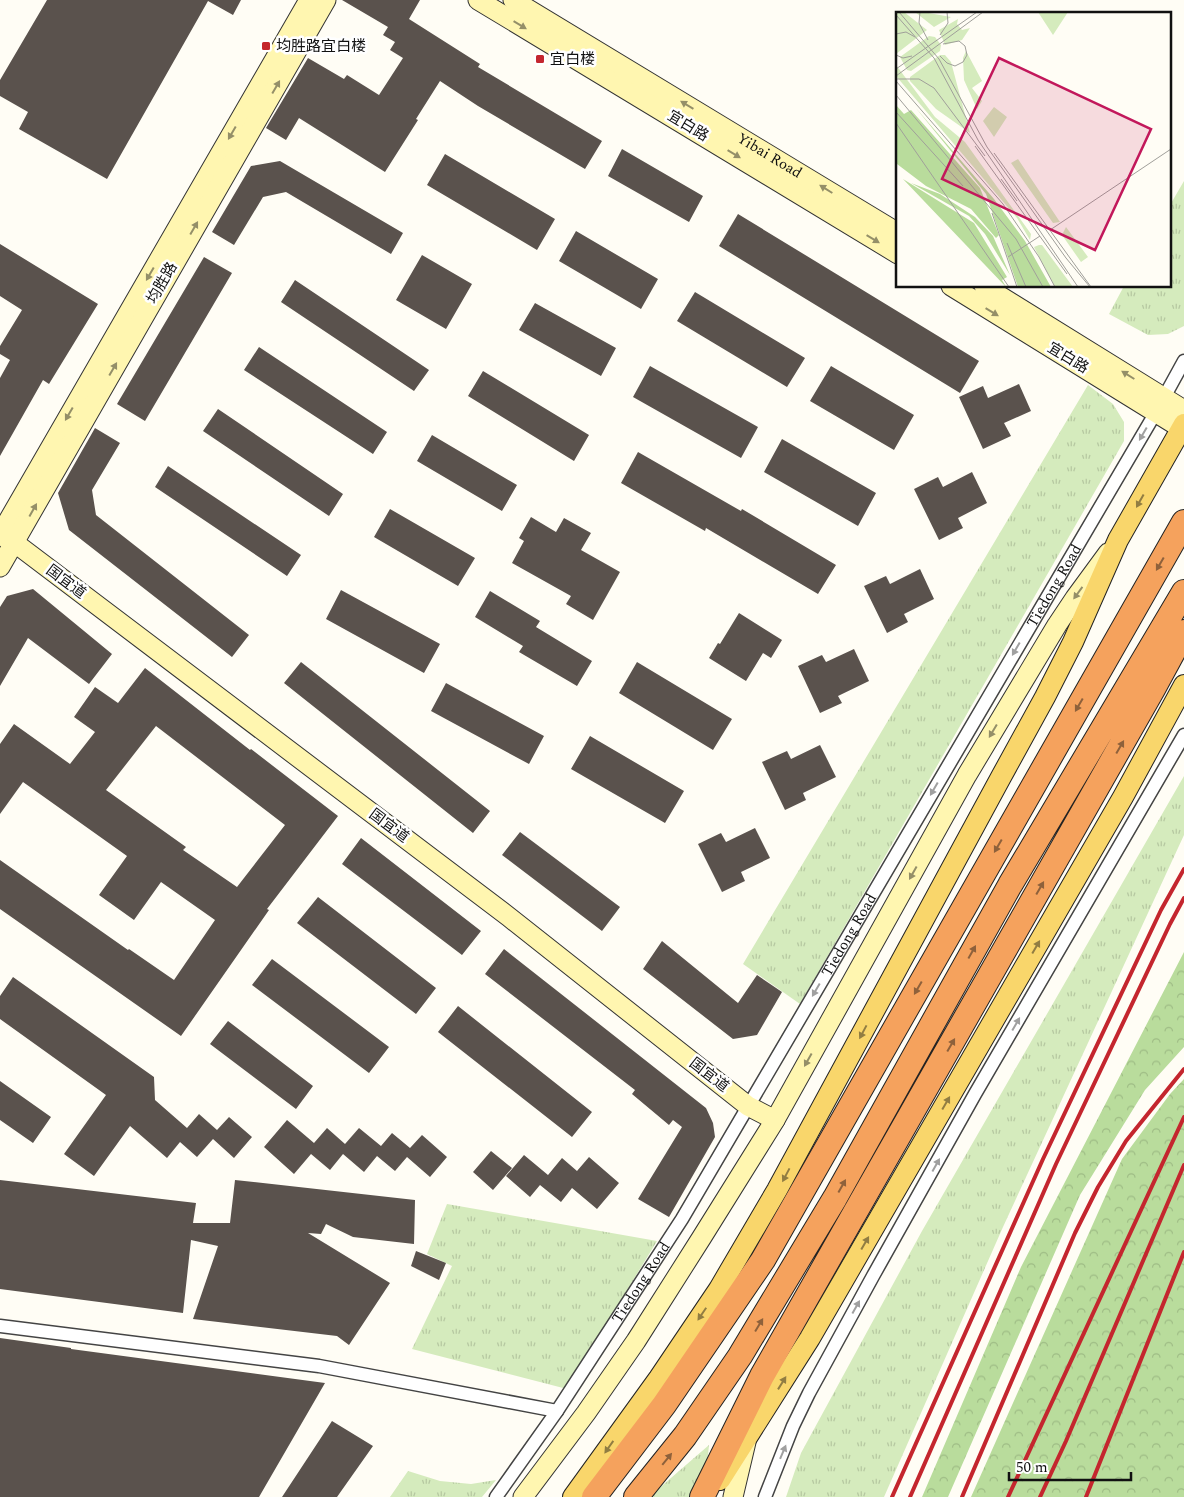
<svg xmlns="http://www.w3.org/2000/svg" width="1184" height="1497" font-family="Spectral,'Noto Sans SC',serif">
<defs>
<pattern id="grass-tufts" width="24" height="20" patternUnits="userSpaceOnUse" patternTransform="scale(1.25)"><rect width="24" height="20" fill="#d5ebbd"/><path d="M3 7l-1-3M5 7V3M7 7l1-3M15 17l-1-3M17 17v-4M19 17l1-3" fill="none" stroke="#b6c8a1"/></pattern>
<pattern id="forest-crowns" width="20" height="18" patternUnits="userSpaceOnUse" patternTransform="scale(1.25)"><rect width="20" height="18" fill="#b9dc9c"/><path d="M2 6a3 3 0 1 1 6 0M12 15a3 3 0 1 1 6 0" fill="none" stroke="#9ebc85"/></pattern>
</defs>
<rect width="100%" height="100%" fill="#fffdf5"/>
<path fill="url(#grass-tufts)" d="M1184 181V326L1168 334 1148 335 1109 314 1124 286H1170V205Z
M1088 385 1113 404 1124 422V441L800 1004 743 964Z
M1184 776V835L1003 1227 884 1497H786L801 1453 922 1231Z
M447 1204 657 1241 567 1389 412 1349 452 1266 427 1254Z
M709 1445 704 1497H649Z
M408 1471 440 1481 471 1484 496 1480 482 1497H390Z"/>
<path fill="url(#forest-crowns)" d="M1184 952V1047L1145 1090 1080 1195 948 1497H922L1021 1267Z
M1184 1079V1497H971L1122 1159 1170 1094Z"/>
<path fill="#5a524d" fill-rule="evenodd" d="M47 0H241L233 15 208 1 107 179 19 129 28 112 0 96V80Z
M342 0H420L409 19 480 64 478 67 602 141 585 169 478 106 440 81 416 119 418 120 385 172 299 118 286 140 266 128 308 58 344 79 347 75 379 95 403 58 390 50 395 42 383 35 388 27Z
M622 149 703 196 689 222 608 176Z
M445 154 555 219 537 250 427 185Z
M280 161 403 233 391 254 286 192 263 197 234 245 212 232 251 166Z
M738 214 979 361 960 393 719 246Z
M576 231 658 279 641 309 559 261Z
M0 244 98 304 49 384 43 380 0 456V378L10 360 0 354V346L22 310 0 296Z
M422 255 472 284 446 329 396 300Z
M204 257 232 273 145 421 117 404Z
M295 280 429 370 414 391 281 302Z
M695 292 805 358 787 387 677 321Z
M535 303 616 348 601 376 519 330Z
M259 347 387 432 373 454 244 370Z
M650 366 758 427 741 458 633 397Z
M831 366 914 415 894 450 810 401Z
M483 371 589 435 574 461 468 396Z
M1019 384 1031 411 1004 423 1011 436 983 449 959 397 983 386 988 398Z
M218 409 343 494 329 516 203 431Z
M95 428 120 443 92 490 96 515 249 635 232 657 69 530 58 493Z
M432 435 517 485 502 511 417 461Z
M782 439 876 493 858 526 764 472Z
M638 452 741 511 742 509 836 565 818 594 706 528 705 531 621 483Z
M168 466 301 555 287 576 155 487Z
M972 472 987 503 958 518 963 528 939 540 914 489 938 477 943 487Z
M390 509 475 558 458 586 374 537Z
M531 517 556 532 564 518 591 533 581 550 620 572 593 620 566 604 571 596 512 563 524 541 519 538Z
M920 569 934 599 904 614 908 622 887 633 864 586 886 576 890 584Z
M33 589 112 654 89 684 28 638 0 686V607L7 596Z
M341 590 440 644 424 673 326 619Z
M490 591 540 621 536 627 592 661 577 686 519 652 523 646 475 617Z
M739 613 782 640 771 658 763 653 746 681 709 658 718 643 720 644Z
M854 649 869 681 838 696 842 703 820 713 798 666 822 655 826 662Z
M301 662 490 811 473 833 284 683Z
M637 662 732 719 713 750 619 693Z
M145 668 250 750 251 749 338 816 267 909 269 910 181 1036 0 909V860L128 950 129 949 174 980 215 920 161 882 134 920 99 895 127 856 23 782 0 814V744L14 724 70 764 95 732 74 717 95 687 118 703ZM156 726 285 825 237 887 183 850 186 847 106 790Z
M446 683 544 736 529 764 431 711Z
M590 736 684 791 665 823 571 769Z
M820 745 836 777 803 793 806 800 785 810 762 762 787 751 791 759Z
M755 828 770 858 741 872 745 881 722 892 698 844 721 833 726 842Z
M520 832 620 907 602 931 502 855Z
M361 838 481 931 462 955 342 864Z
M318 897 436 988 416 1014 297 923Z
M662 941 738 1003 757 975 782 992 757 1035 733 1039 643 969Z
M504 949 706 1108 713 1123 715 1137 669 1217 638 1199 682 1127 673 1120 669 1125 632 1094 635 1090 485 974Z
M272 959 389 1047 369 1073 252 985Z
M13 977 154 1077 155 1100 187 1128 199 1114 217 1130 229 1117 252 1137 234 1158 213 1139 197 1157 180 1142 167 1158 130 1126 94 1176 64 1154 106 1095 0 1019V996Z
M458 1006 592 1112 572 1137 438 1032Z
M228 1021 313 1086 296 1109 210 1044Z
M0 1081 51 1117 33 1143 0 1120Z
M287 1120 314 1143 327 1128 345 1144 359 1128 381 1146 392 1133 410 1148 422 1135 447 1157 430 1177 407 1157 395 1171 377 1156 364 1172 343 1154 330 1170 311 1154 294 1174 264 1147Z
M491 1151 512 1168 493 1190 473 1172Z
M524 1155 548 1175 562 1158 577 1171 589 1157 619 1183 597 1209 572 1188 561 1202 540 1185 530 1197 506 1176Z
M0 1180 196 1203 193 1223H230L235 1180 415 1200 414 1244 353 1237 326 1224 321 1234 308 1233 390 1283 349 1345 337 1336 193 1319 218 1246 191 1240 183 1313 0 1289Z
M416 1251 446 1263 439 1280 411 1266Z
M0 1338 71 1348V1349L325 1383 259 1497H0Z
M332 1421 373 1446 337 1497H282Z"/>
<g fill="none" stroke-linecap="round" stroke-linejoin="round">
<g stroke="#444" stroke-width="15">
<g id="street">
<path d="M0 1326 319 1366 557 1411"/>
<path id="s1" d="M496 1497 557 1411 682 1219 1156 412 1184 361"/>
<path d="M765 1497 793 1426 809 1393 873 1276 975 1094 1184 735"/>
</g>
</g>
<g stroke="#333" stroke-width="21">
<g id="secondary">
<path d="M478 0 898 254"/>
<path id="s2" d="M513 0 898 233"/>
<path d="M951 286 1184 430"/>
<path d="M984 286 1184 410"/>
<path d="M0 535 15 543 509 917 748 1106 775 1120"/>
<path d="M0 535 309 0"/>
<path d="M0 567 326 0"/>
<path d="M523 1497 586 1413 636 1341 702 1237 775 1120 967 775 1057 625 1075 598 1108 553"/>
<path d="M733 1497 746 1442"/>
</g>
</g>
<g stroke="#222" stroke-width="22">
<path id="primary" d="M720 1480 810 1338 1123 797 1184 685
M573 1497 659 1378 719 1289 777 1190 1001 777 1045 697 1073 642 1118 540 1184 424"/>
</g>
<g stroke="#222" stroke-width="26">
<path id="highway" d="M594 1497 664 1405 763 1260 1184 522
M636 1497 685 1436 740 1356 835 1198 1010 885 1184 592
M702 1497 762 1376 1153 689 1184 632"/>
</g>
<use href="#street" stroke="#fff" stroke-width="12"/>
<use href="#secondary" stroke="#fff6b0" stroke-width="19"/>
<use href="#primary" stroke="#f9d66b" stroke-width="20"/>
<use href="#highway" stroke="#f5a25d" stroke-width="24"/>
<path stroke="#c4262e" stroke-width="4" d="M892 1497 1043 1159 1161 910 1184 869
M910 1497 1056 1164 1170 924 1184 898
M962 1497 1075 1233 1098 1187 1126 1141 1184 1069
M1008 1497 1184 1117
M1040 1497 1066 1441 1184 1165
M1086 1497 1184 1252"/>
</g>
<defs><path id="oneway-solid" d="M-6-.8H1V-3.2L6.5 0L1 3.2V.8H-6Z" transform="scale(1.25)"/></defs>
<g fill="#948f68">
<use href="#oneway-solid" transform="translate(520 25) rotate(31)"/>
<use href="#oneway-solid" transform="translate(276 87) rotate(-60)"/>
<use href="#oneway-solid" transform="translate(687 105) rotate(-149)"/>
<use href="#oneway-solid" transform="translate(232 133) rotate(120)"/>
<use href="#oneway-solid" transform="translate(734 154) rotate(31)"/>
<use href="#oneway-solid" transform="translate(826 189) rotate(-148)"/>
<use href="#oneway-solid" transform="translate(194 228) rotate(-60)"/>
<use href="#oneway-solid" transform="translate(873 239) rotate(31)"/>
<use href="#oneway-solid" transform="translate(150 274) rotate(120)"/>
<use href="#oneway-solid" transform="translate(992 312) rotate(31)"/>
<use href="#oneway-solid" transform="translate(113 369) rotate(-60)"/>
<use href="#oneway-solid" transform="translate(1128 375) rotate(-148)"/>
<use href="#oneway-solid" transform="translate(69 414) rotate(120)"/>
<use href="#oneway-solid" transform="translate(33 510) rotate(-61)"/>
<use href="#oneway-solid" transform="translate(1078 593) rotate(126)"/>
<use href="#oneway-solid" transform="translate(993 731) rotate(121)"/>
<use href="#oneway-solid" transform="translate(913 873) rotate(119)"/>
<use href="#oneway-solid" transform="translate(808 1060) rotate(119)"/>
</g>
<g fill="#a0a0a0">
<use href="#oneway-solid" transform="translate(1143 434) rotate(120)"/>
<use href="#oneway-solid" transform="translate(1016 649) rotate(120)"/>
<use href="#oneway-solid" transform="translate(934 789) rotate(120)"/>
<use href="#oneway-solid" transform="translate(816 990) rotate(120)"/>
<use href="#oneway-solid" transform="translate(1016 1024) rotate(-60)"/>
<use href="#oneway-solid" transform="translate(936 1165) rotate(-61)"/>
<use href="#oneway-solid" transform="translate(856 1307) rotate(-61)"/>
<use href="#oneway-solid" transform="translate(783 1452) rotate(-67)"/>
</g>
<g fill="#917d42">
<use href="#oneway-solid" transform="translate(1140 501) rotate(119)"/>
<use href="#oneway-solid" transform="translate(1036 947) rotate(-60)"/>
<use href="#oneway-solid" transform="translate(863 1032) rotate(118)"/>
<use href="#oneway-solid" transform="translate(946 1103) rotate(-60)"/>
<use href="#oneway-solid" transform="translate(786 1175) rotate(118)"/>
<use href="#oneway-solid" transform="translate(865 1243) rotate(-60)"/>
<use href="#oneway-solid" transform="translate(702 1314) rotate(124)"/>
<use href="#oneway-solid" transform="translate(782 1383) rotate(-58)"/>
<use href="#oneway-solid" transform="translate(609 1447) rotate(125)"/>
</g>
<g fill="#8e613b">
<use href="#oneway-solid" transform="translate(1160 564) rotate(120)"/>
<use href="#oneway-solid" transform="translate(1079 705) rotate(120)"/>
<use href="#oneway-solid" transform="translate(1120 747) rotate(-60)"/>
<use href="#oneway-solid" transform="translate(998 846) rotate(120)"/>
<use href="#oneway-solid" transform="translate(1040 888) rotate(-60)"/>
<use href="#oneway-solid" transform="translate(972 952) rotate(-61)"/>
<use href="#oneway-solid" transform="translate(918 988) rotate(120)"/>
<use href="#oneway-solid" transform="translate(951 1045) rotate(-60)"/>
<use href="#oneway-solid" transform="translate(842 1186) rotate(-61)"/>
<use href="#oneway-solid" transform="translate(759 1325) rotate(-59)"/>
<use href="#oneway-solid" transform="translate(667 1459) rotate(-51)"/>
</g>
<g fill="#c4262e" stroke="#fff" stroke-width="2">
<rect x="261" y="41" width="10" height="10" rx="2.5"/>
<rect x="535" y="54" width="10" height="10" rx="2.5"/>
</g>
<g text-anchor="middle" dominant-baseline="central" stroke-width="5" stroke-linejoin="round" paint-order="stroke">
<g font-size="15" fill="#111" stroke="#fff" text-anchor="start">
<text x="276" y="46">均胜路宜白楼</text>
<text x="550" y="59">宜白楼</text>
</g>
<g font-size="15" fill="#111" stroke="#fff">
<text transform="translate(688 126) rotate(31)">宜白路</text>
<text stroke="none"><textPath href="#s2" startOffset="300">Yibai Road</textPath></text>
<text transform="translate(162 283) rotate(-60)">均胜路</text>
<text transform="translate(1068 358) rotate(31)">宜白路</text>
<text transform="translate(66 582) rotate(37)">国宜道</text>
<text stroke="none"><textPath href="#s1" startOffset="1069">Tiedong Road</textPath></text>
<text transform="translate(389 826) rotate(37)">国宜道</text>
<text stroke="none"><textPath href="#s1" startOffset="664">Tiedong Road</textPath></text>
<text transform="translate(709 1075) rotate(38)">国宜道</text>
<text stroke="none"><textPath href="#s1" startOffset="259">Tiedong Road</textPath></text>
</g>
</g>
<g transform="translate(896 12)">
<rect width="275" height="275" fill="#fffdf5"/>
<path d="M0 0H8L31 18 0 42ZM19 0H27L55 5 38 15ZM142 0H172L157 23ZM62 7 61 12 66 18 74 16 66 28 49 33 43 18ZM33 24 39 25 45 33 44 39 15 59 11 58 4 45ZM70 39 86 69 76 76 86 89 81 97 68 68 67 46ZM44 43H49L55 50 74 121 40 97 14 69V65ZM0 53 39 105 69 130 135 222 134 228 121 206 0 64ZM98 95 111 105 98 125 87 109ZM122 147 164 210 157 211 115 151ZM170 215 192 245 185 250 166 223Z" fill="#d5ebbd"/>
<path d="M0 93 8 102 15 98 84 176 103 223 100 226 75 197 30 174 1 152ZM19 95 98 187 129 229 155 275H122L90 182ZM7 167 78 211 111 265 106 268 110 275ZM15 171 44 182 79 205 97 224 114 263 89 222 73 204Z" fill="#b9dc9c"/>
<path d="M143 233H146L177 275H159L138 235Z" fill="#d5ebbd"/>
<path fill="none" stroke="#a09f9a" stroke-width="1" d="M3 0 43 47 91 135 170 246 194 275M24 0 23 11 32 28M0 3 38 46 82 128 182 275M0 22 10 20 19 25M44 23 52 11 51 0M0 43 7 46 16 44M44 44 51 51 59 54 67 50 71 43 69 34 63 29 47 32M0 57 81 0M0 64 87 0M0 67H23L38 76 89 144M0 69 107 192 143 245 159 275M0 83 120 227 147 275M0 100 67 174M0 111 113 275M79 134 171 262M98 141 195 275M105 167 121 189M96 201 121 275M154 218 275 137M111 231 130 275M112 245 144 224"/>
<path fill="#c2185b" fill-opacity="0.15" stroke="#c2185b" stroke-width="2.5" d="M103 46 255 117 199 238 46 167Z"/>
<rect width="275" height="275" fill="none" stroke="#111" stroke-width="2.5"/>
</g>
<path d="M1009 1472v8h122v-8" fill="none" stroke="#111111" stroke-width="2.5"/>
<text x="1016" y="1472" font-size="15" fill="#111111" stroke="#ffffff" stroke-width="4" paint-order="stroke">50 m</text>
</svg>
